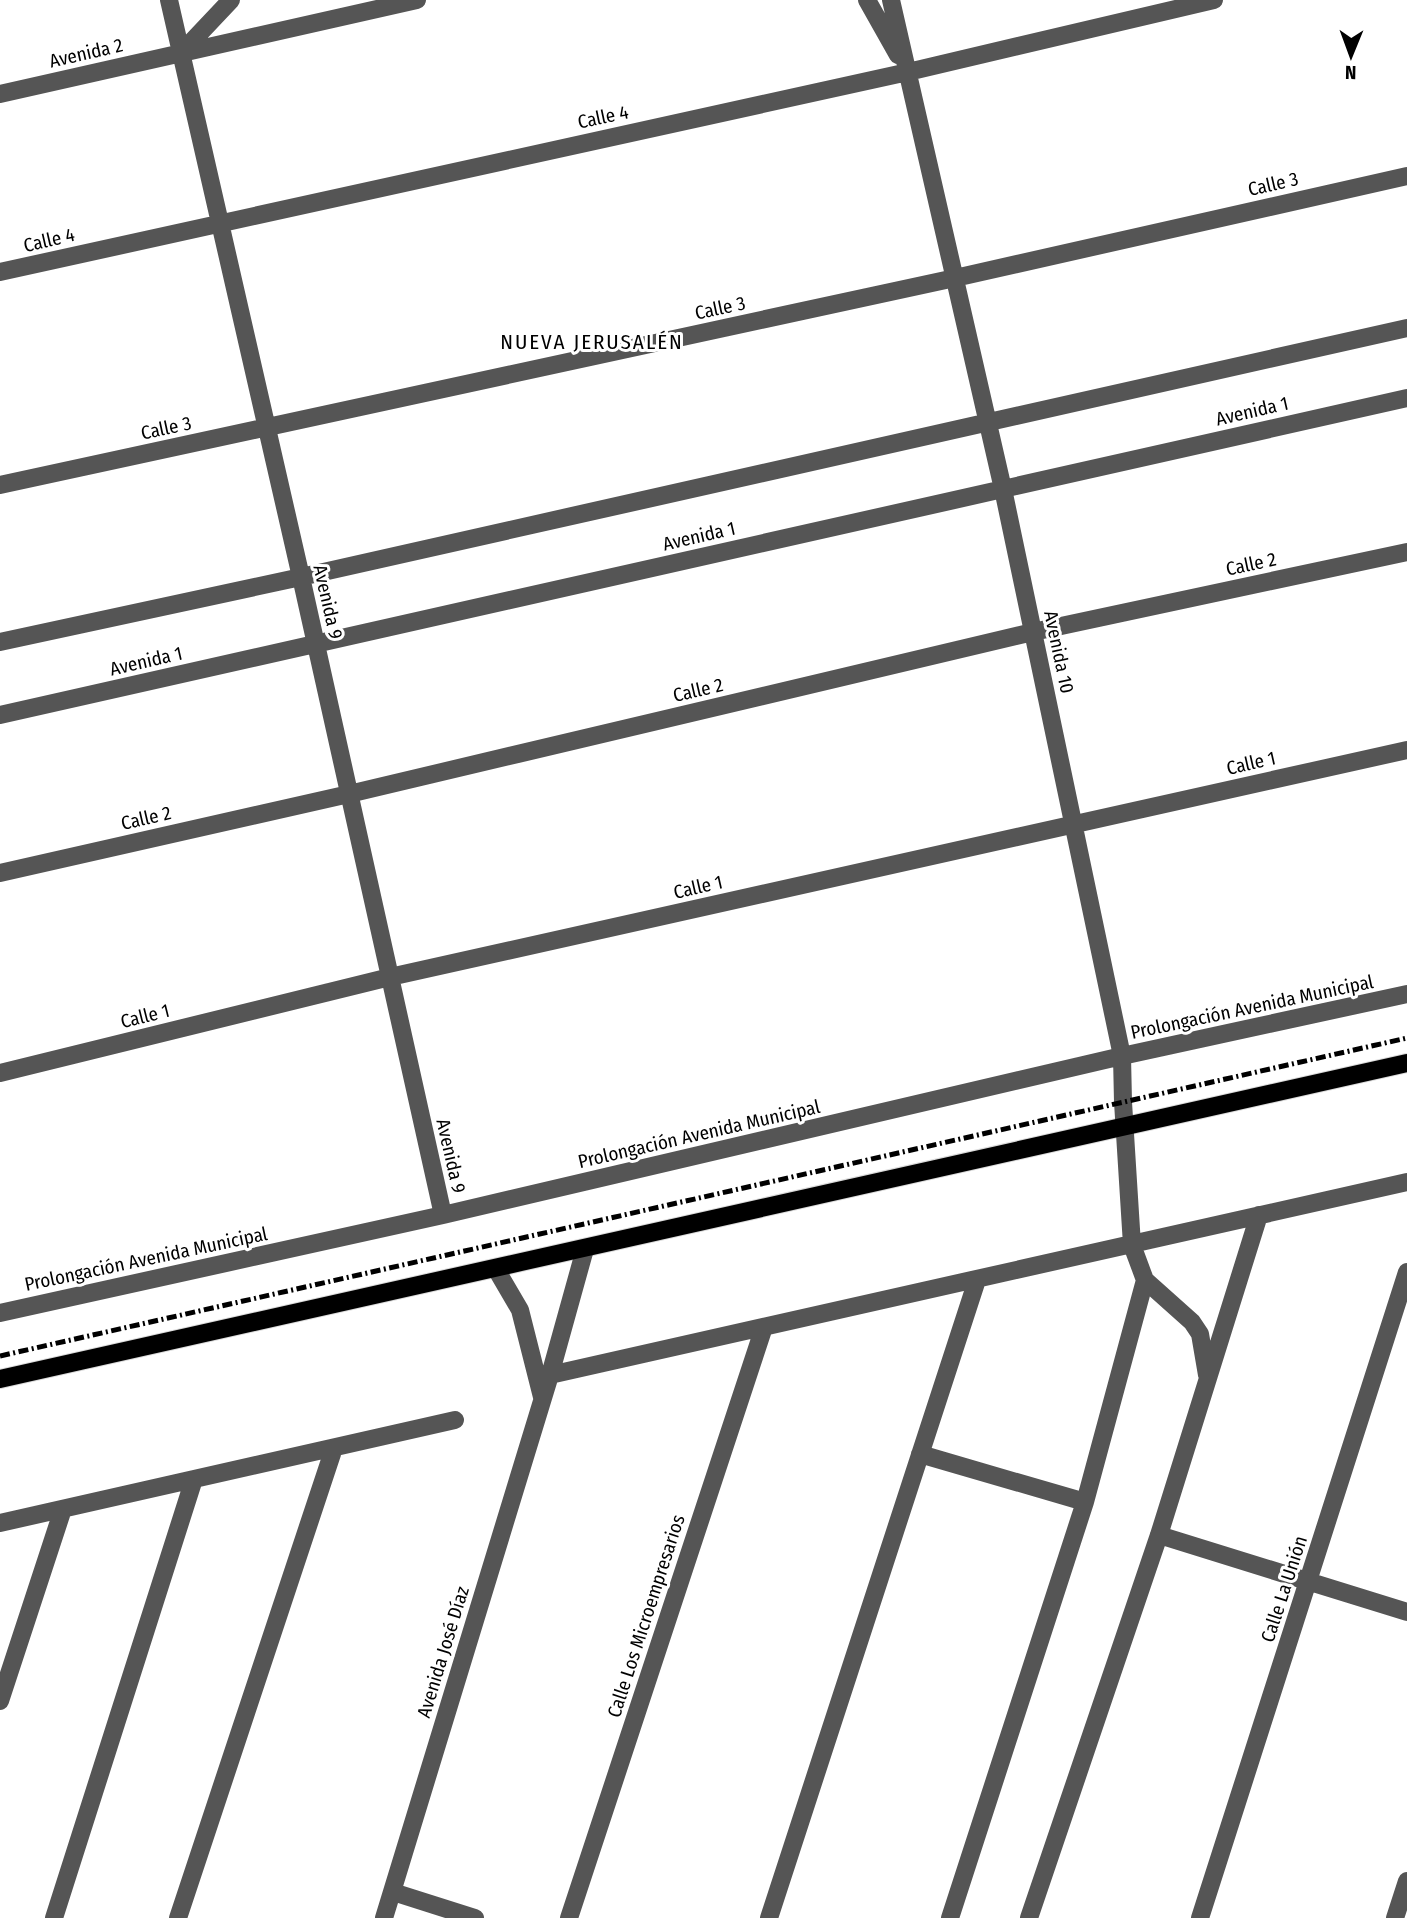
<svg xmlns="http://www.w3.org/2000/svg" width="1407" height="1918" font-family="'Fira Sans Condensed',sans-serif">
<rect width="100%" height="100%" fill="#fff"/>
<g fill="none" stroke-linecap="round" stroke-linejoin="round">
<g stroke="#dbdbdb" stroke-width="20">
<path id="major" d="M0 1379 1407 1063"/>
</g>
<path stroke="#555" stroke-width="18" d="M169 0 301 577 443 1215
M867 0 898 55
M891 0 1003 489 1122 1056 1123 1102 1132 1245 1145 1280 1085 1502 950 1918
M181 53 231 0
M0 94 417 0
M0 272 908 72 1214 0
M0 485 955 278 1407 176
M0 642 301 577 1407 328
M0 715 1407 398
M0 873 349 794 1033 632 1407 552
M0 1073 390 977 1407 750
M496 1269 520 1310 542 1397
M1145 1280 1192 1322 1200 1334 1207 1375
M0 1313 443 1215 1122 1056 1407 994
M550 1375 1407 1182
M920 1454 1085 1502
M0 1523 455 1420
M1159 1535 1407 1612
M0 1701 63 1509
M393 1892 475 1918
M54 1918 194 1479
M178 1918 334 1448
M384 1918 550 1375 585 1249
M569 1918 764 1327
M769 1918 977 1280
M1029 1918 1159 1535 1259 1215
M1200 1918 1407 1272
M1395 1918 1407 1881"/>
<use href="#major" stroke="#000" stroke-width="18"/>
<path stroke="#000" stroke-width="5" stroke-dasharray="10 3.5 2 3.5" stroke-linecap="butt" d="M0 1356 1407 1038"/>
</g>
<g text-anchor="middle" dominant-baseline="central" stroke-width="6" stroke-linejoin="round" paint-order="stroke">
<g font-size="19" fill="#000" stroke="#fff">
<text transform="translate(86 53) rotate(-13)">Avenida 2</text>
<text transform="translate(603 117) rotate(-12)">Calle 4</text>
<text transform="translate(1273 184) rotate(-13)">Calle 3</text>
<text transform="translate(49 240) rotate(-13)">Calle 4</text>
<text transform="translate(720 308) rotate(-12)">Calle 3</text>
<text transform="translate(1252 411) rotate(-13)">Avenida 1</text>
<text transform="translate(166 428) rotate(-12)">Calle 3</text>
<text transform="translate(699 536) rotate(-13)">Avenida 1</text>
<text transform="translate(1251 564) rotate(-12)">Calle 2</text>
<text transform="translate(328 602) rotate(77)">Avenida 9</text>
<text transform="translate(1059 652) rotate(78)">Avenida 10</text>
<text transform="translate(146 661) rotate(-13)">Avenida 1</text>
<text transform="translate(698 690) rotate(-13)">Calle 2</text>
<text transform="translate(1251 763) rotate(-13)">Calle 1</text>
<text transform="translate(146 818) rotate(-13)">Calle 2</text>
<text transform="translate(698 887) rotate(-13)">Calle 1</text>
<text transform="translate(1252 1007) rotate(-12)">Prolongación Avenida Municipal</text>
<text transform="translate(145 1016) rotate(-14)">Calle 1</text>
<text transform="translate(699 1134) rotate(-13)">Prolongación Avenida Municipal</text>
<text transform="translate(451 1156) rotate(77)">Avenida 9</text>
<text transform="translate(146 1259) rotate(-12)">Prolongación Avenida Municipal</text>
<text transform="translate(1284 1589) rotate(-72)">Calle La Unión</text>
<text transform="translate(646 1616) rotate(-72)">Calle Los Microempresarios</text>
<text transform="translate(443 1652) rotate(-73)">Avenida José Díaz</text>
</g>
<g font-size="21" letter-spacing="2" fill="#000" stroke="#fff">
<text x="592" y="342">NUEVA JERUSALÉN</text>
</g>
</g>
<g transform="translate(1351 56) rotate(181)" stroke="#ffffff" stroke-width="5" paint-order="stroke">
<path d="M0-5L12 26L0 18L-12 26Z" fill="#000000"/>
<text y="-10" font-size="19" font-weight="bold" text-anchor="middle" fill="#000000">N</text>
</g>
</svg>
